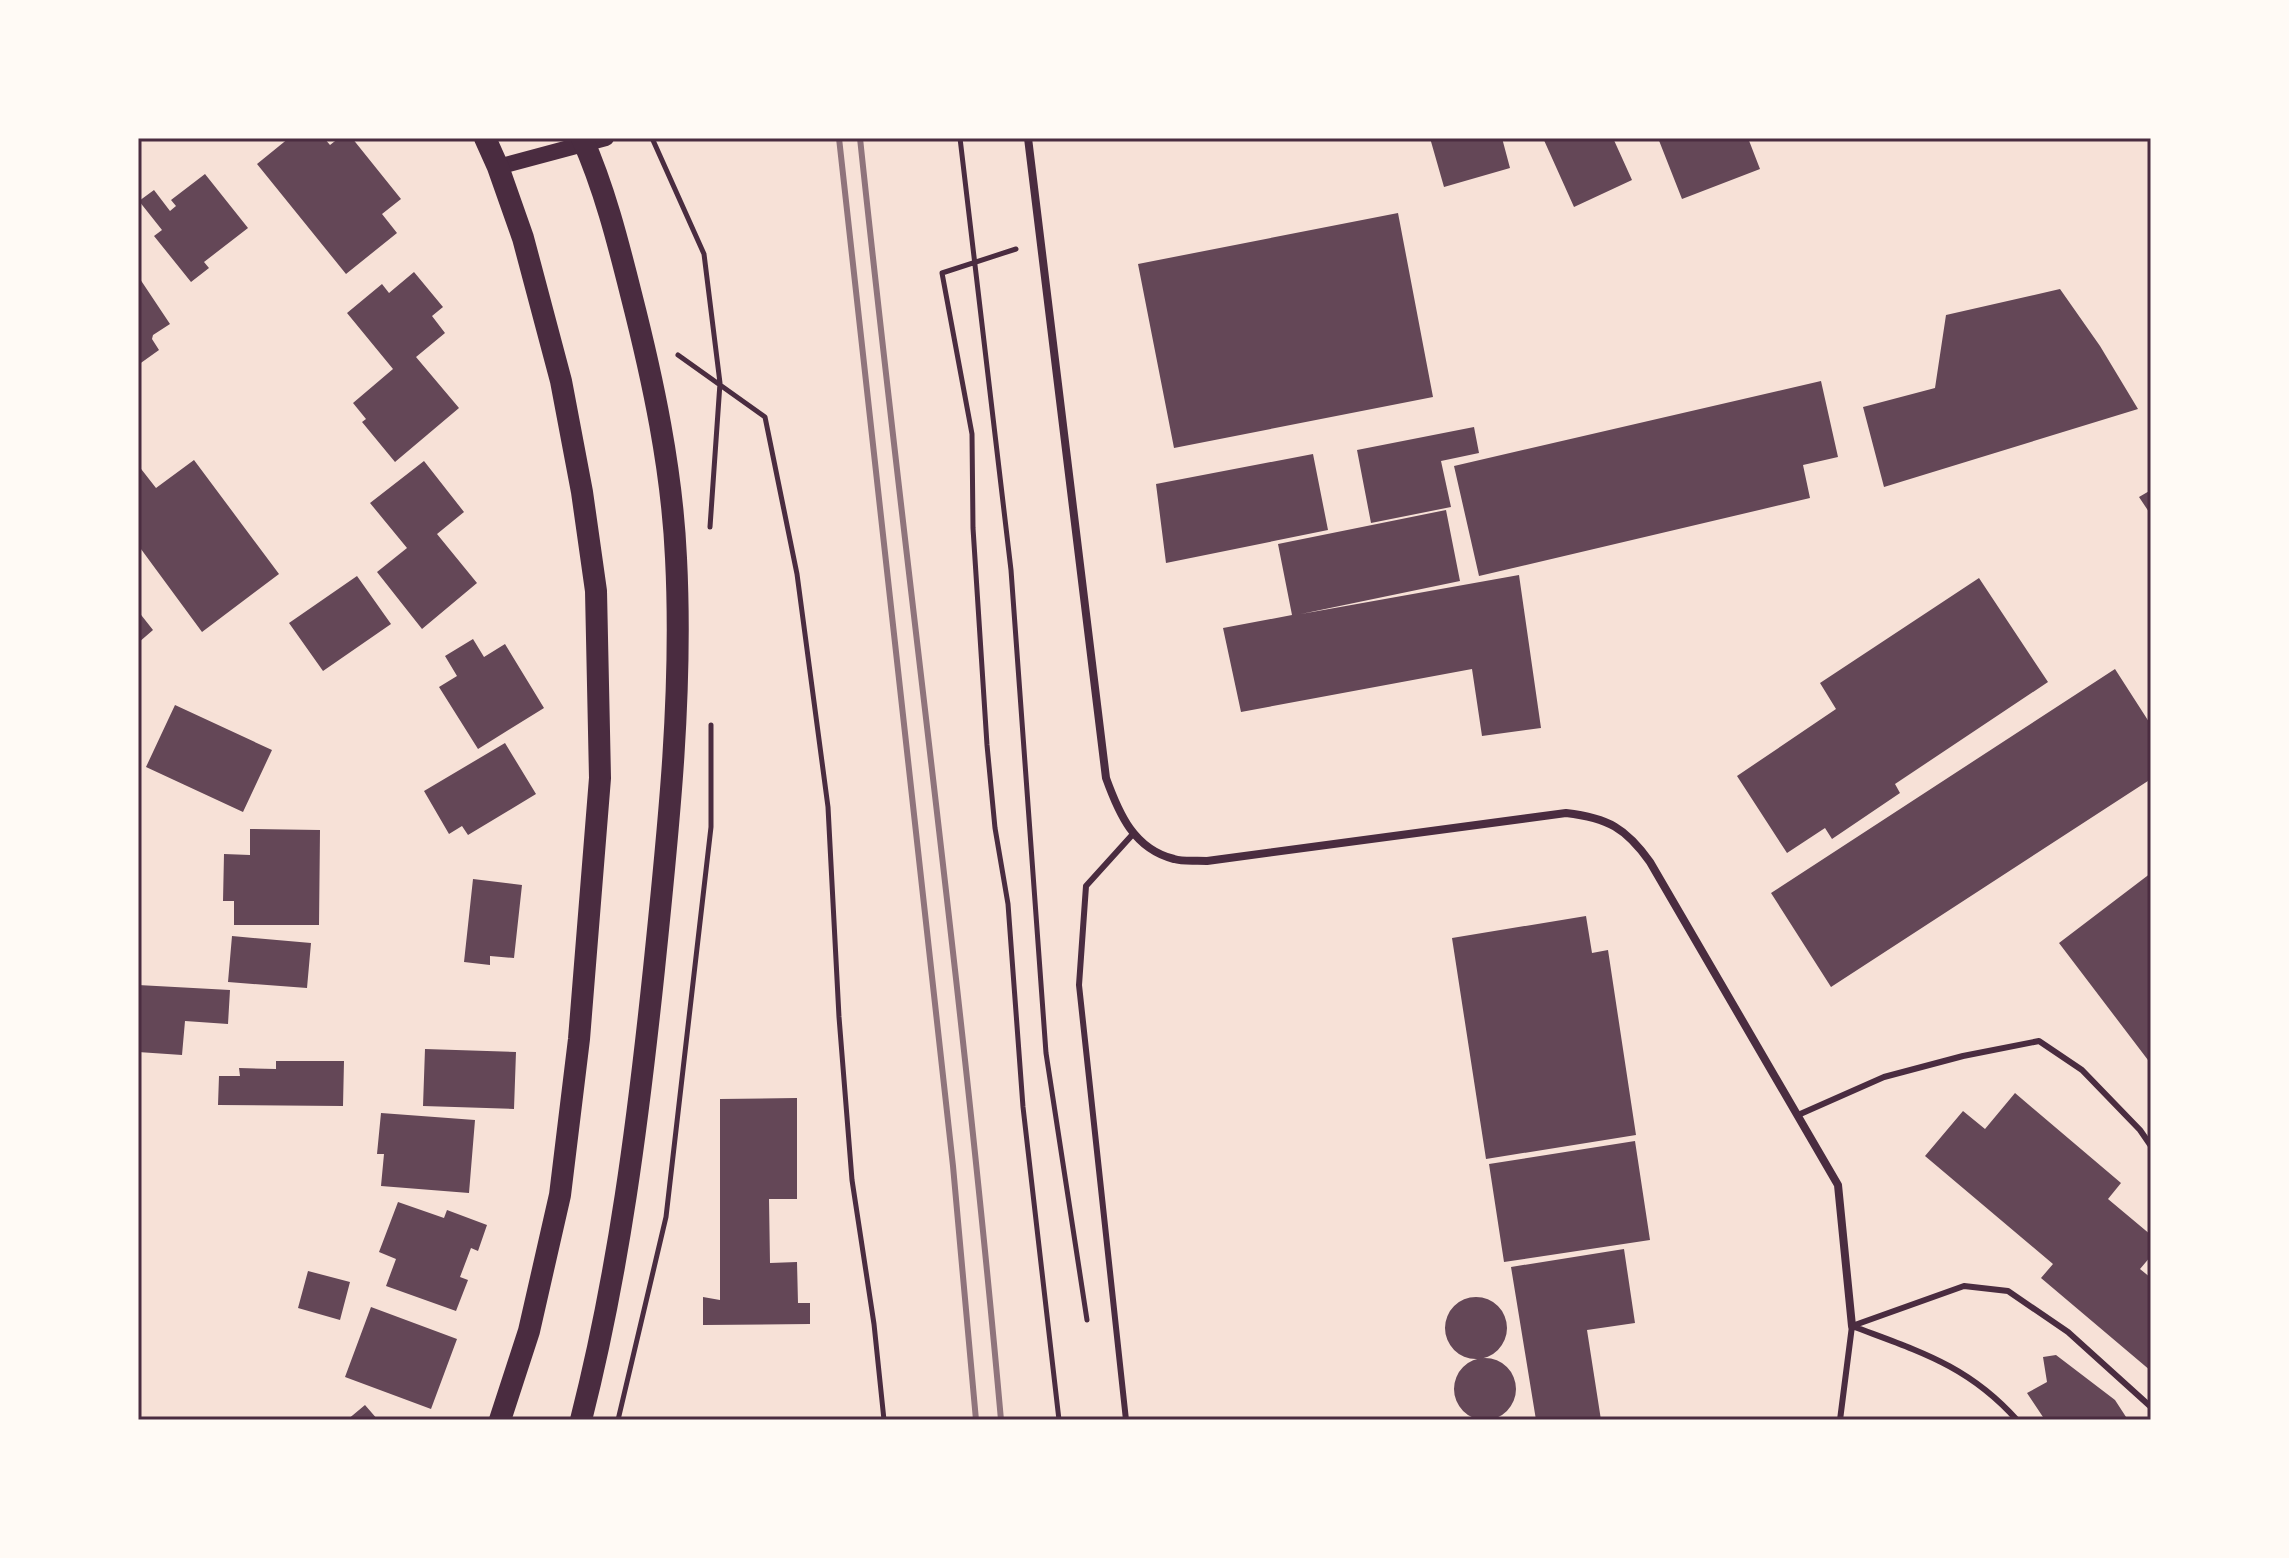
<svg xmlns="http://www.w3.org/2000/svg" width="2289" height="1558" font-family="'Source Sans 3',sans-serif">
<rect width="100%" height="100%" fill="#f7e1d7"/>
<path fill="#644757" d="M289 138H324L330 145 339 138H352L401 199 382 214 397 233 346 274 257 164Z
M1430 138H1502L1510 168 1444 187Z
M1543 138H1613L1632 180 1574 207Z
M1658 138H1748L1760 169 1682 199Z
M205 174 248 228 204 262 209 268 191 282 154 236 162 230 139 201 154 190 170 211 176 206 171 200Z
M1398 213 1433 397 1174 448 1138 264Z
M414 272 443 307 432 316 445 333 416 357 459 408 395 462 362 422 366 419 353 403 393 369 347 313 382 284 389 293Z
M138 276 170 324 153 335 152 339 159 350 138 365Z
M2060 289 2100 346 2138 409 1884 487 1863 407 1935 388 1946 315Z
M1821 381 1838 457 1803 465 1810 498 1479 576 1454 466Z
M1474 427 1479 453 1441 461 1451 507 1371 523 1357 450Z
M1313 454 1328 530 1166 563 1156 484Z
M194 460 279 574 202 632 138 545V465L156 488Z
M424 461 464 512 437 534 477 583 422 629 377 572 407 548 370 503Z
M2151 490V515L2139 497Z
M1446 510 1460 581 1301 614 1519 575 1541 728 1482 736 1472 669 1241 712 1223 628 1292 615 1278 544Z
M357 576 391 624 323 671 289 623Z
M1979 578 2048 682 1895 784 1900 793 1832 839 1825 828 1787 853 1737 776 1836 709 1820 683Z
M138 611 153 630 138 643Z
M473 639 484 657 505 644 544 708 478 749 439 687 457 676 445 656Z
M2115 669 2151 725V779L1831 987 1771 893Z
M175 705 272 750 243 812 146 767Z
M505 743 536 794 468 835 462 826 449 834 424 791Z
M250 829 320 830 319 925H234V901H223L224 854 250 855Z
M2151 873V1064L2059 943Z
M473 879 522 885 514 958 490 956V965L464 962Z
M1586 916 1592 953 1608 950 1636 1135 1486 1159 1452 938Z
M232 936 311 943 307 988 228 982Z
M138 985 230 990 228 1024 185 1021 182 1055 138 1052Z
M425 1049 516 1052 514 1109 423 1106Z
M276 1061H344L343 1106 218 1105 219 1076H240L239 1068 276 1069Z
M2015 1093 2121 1183 2108 1199 2151 1235V1256L2140 1269 2151 1278V1371L2041 1278 2053 1264 1925 1156 1963 1111 1985 1129Z
M797 1098V1199H769L770 1263 797 1262 798 1303H810V1324L703 1325V1297L720 1300V1099Z
M381 1113 475 1120 469 1193 381 1186 384 1154H377Z
M1635 1141 1650 1240 1504 1262 1489 1164Z
M398 1202 444 1218 447 1210 487 1225 478 1251 471 1248 460 1277 468 1280 456 1311 386 1286 396 1259 379 1252Z
M1624 1249 1635 1323 1587 1330 1601 1420H1536L1511 1267Z
M308 1271 350 1282 340 1320 298 1308Z
M1445 1328a31 31 0 1 1 62 0a31 31 0 1 1-62 0Z
M371 1307 457 1339 431 1409 345 1377Z
M2056 1355 2115 1400 2128 1420H2045L2027 1393 2047 1382 2043 1357Z
M1454 1389a31 31 0 1 1 62 0a31 31 0 1 1-62 0Z
M365 1405 378 1420H347Z"/>
<g fill="none" stroke-linecap="round" stroke-linejoin="round">
<path stroke="#4a2c40" stroke-width="5" d="M652 138 704 254 720 383 710 527
M960 138 1011 570 1046 1053 1087 1320
M1016 249 942 273 972 434 973 528 987 745 995 828 1008 904 1023 1107 1059 1420
M678 355 765 417 797 574 828 807 839 1017 852 1180 874 1324 884 1420
M618 1420 666 1217 711 827V725"/>
<path stroke="#4a2c40" stroke-width="6" d="M1798 1115 1884 1077 1963 1056 2039 1041 2082 1070 2140 1130 2151 1146
M1852 1326 1964 1286 2008 1291 2068 1332 2151 1407
M1852 1326C1918 1351 1968 1365 2017 1420
M1126 1420 1079 985 1086 886 1133 834
M1840 1420 1852 1326"/>
<path stroke="#4a2c40" stroke-width="8" d="M1028 138 1106 778C1119 814 1134 849 1174 859 1184 862 1196 860 1207 861L1566 813C1608 818 1626 828 1650 862L1838 1185 1852 1326"/>
<path stroke="#4a2c40" stroke-width="16" d="M498 167 606 138"/>
<path stroke="#4a2c40" stroke-width="22" d="M485 138 498 167 523 238 561 381 582 492 596 591 600 778 579 1039 560 1195 529 1331 500 1420
M581 1420C619 1271 638 1121 654 969 668 833 683 695 676 558 672 469 653 380 631 294 618 242 604 187 582 138"/>
<path stroke="#8f747c" stroke-width="6" d="M839 138 953 1166 976 1420
M860 138C905 566 963 992 1001 1420"/>
</g>
<rect width="2289" height="1558" fill="none" stroke="#fffaf5" stroke-width="280"/>
<rect x="140" y="140" width="2009" height="1278" fill="none" stroke="#4a2c40" stroke-width="3"/>
</svg>
